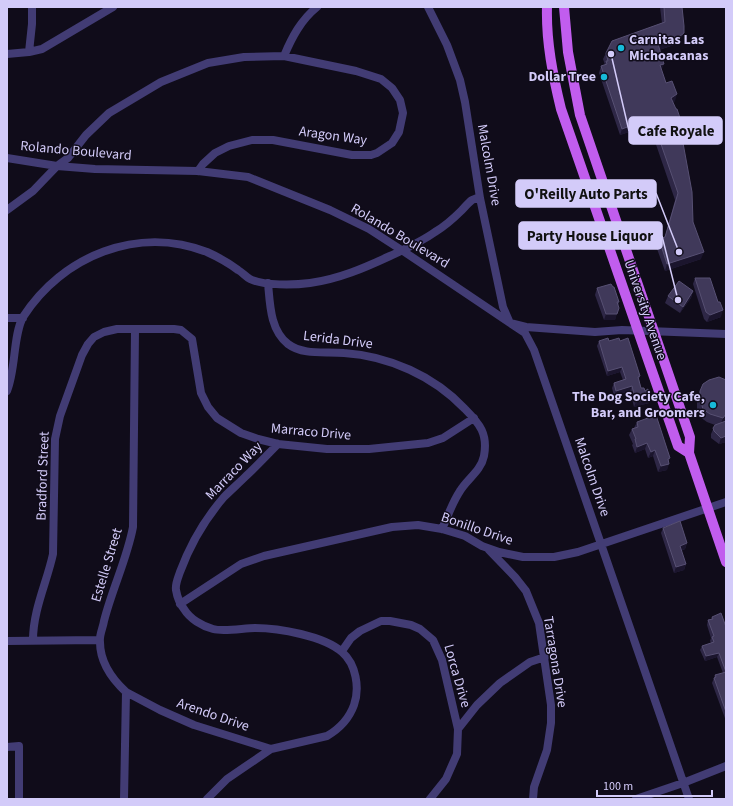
<svg xmlns="http://www.w3.org/2000/svg" width="733" height="806" font-family="'Source Sans 3',sans-serif">
<rect width="100%" height="100%" fill="#100c1a"/>
<g fill="none" stroke-linecap="round" stroke-linejoin="round">
<path stroke="#423c74" stroke-width="8" d="M428 7 447 45 460 80 465 102 480 198 503 307 510 323 525 333 534 350 689 799
M29 52 32 24V7
M7 54 29 52 42 49 113 7
M284 56C292 37 301 20 317 7
M7 158 57 166 95 169 198 171 248 177 330 210 369 229 403 251 510 323 526 327 595 332 622 330 726 334
M7 210 33 191 57 166 68 158 86 135 109 113 161 82 208 63 244 57 284 56 356 71 381 79 392 88 400 100 403 113 399 132 392 143 377 153 371 155H352L273 140H252L229 146 215 153 203 164 198 171
M268 283C270 304 270 330 288 344 304 356 326 351 344 353 389 356 434 376 465 409 480 424 488 434 484 456 481 471 467 479 460 491 452 503 448 516 442 529
M7 318H23
M7 391C16 369 13 335 23 317 62 256 138 225 207 252 218 257 229 263 238 270 242 272 246 277 250 279 264 286 295 285 310 283 339 279 364 268 390 256 405 249 421 242 435 232 445 226 453 219 461 211 464 208 468 203 472 200 474 199 478 198 480 198
M489 550 515 577 526 591 539 623 551 705V723L547 750 534 787 533 799
M180 604 241 564 264 556 392 527 418 525 442 529 465 536 482 546 499 552 523 557H554L578 552 726 502
M33 640C33 610 47 582 53 554L55 439 60 416 82 355 88 344 94 337 104 332 117 329H174L181 330 192 339 201 393 208 407 217 418 241 433 258 439 278 444 327 449H369L428 443 443 438 474 418
M7 641 99 640
M342 651 351 638 360 631 381 621H390L411 625 420 629 433 640 442 660 458 729
M126 692 160 710 194 725 271 749
M7 747 19 746V799
M124 799 126 692C112 679 100 662 100 642 99 635 103 628 104 621 112 589 127 559 133 527L135 330
M207 799 227 779 271 749 327 736C339 729 349 719 354 705 360 688 356 664 342 652 324 636 279 628 255 628 244 628 224 632 213 629 202 626 190 619 184 609 180 604 177 596 176 590 175 584 178 578 180 572 190 545 205 519 224 497 231 490 239 483 246 476 257 466 267 455 278 444
M430 799 446 779 457 754 458 729 477 705 500 683 530 662 545 657
M636 799 683 783 726 766"/>
<path stroke="#c15dee" stroke-width="10" d="M547 7C546 42 553 76 561 109L678 446 689 453
M564 7 568 52 580 115 690 437 689 453 726 562"/>
</g>
<path fill="#2e2746" d="M660 7H682L681 39 677 44 659 50 661 71 666 83 675 101 673 102 679 131 693 222 701 259 665 271 656 246 659 239 665 237 675 200 650 127 641 128 620 135 599 73 601 66 605 65 603 59 606 53 662 23Z
M695 278 721 317 707 322 704 319 693 284Z
M597 288 619 302 615 320H604L595 295Z
M693 291 691 298 680 313 665 303 668 296Z
M599 341H620L640 376 639 379 641 388 645 391 650 398 649 403 634 407 630 391 614 396 612 388 614 383 623 380 620 372 607 376 597 346Z
M726 380V419L724 421H726V442L719 444 711 438V434L715 425 707 422 700 417 697 408V400L700 391Z
M637 422 668 462 667 470 658 472 653 456 648 458 645 449 635 453 632 445 633 444 629 435 632 429 634 428Z
M663 528 687 543 685 549 681 551 686 564 684 570 674 573 661 533Z
M712 617 726 627V721L712 683 715 675 723 673 717 657 705 661 700 650 702 646 711 643 710 641 711 638 707 625 708 620 711 619Z"/>
<path fill="#1b152d" d="M684 33 681 39 677 44 655 51 658 44Z
M664 64 661 71 660 65Z
M677 94 675 101 669 104 671 98Z
M643 121H653L650 127 641 128 620 135 622 129Z
M682 124 679 131 677 125Z
M704 252 701 259 665 271 667 264Z
M693 291 691 298 680 313 683 307Z
M723 310 721 317 707 322 710 315Z
M606 314H617L615 320H604Z
M622 367 620 372 607 376 608 371Z
M632 386 630 391 614 396 616 391Z
M650 398 649 403 634 407 636 402Z
M726 414V419L720 426 723 418Z
M726 436V442L719 444 721 438Z
M647 443 645 449 635 453 637 447Z
M655 450 653 456 648 458 651 452Z
M670 458 668 464H669L667 470 658 472 661 466 668 459Z
M687 543 685 549 677 552 680 546Z
M686 564 684 570 674 573 676 567Z
M719 653 717 657 705 661 706 656Z"/>
<path fill="#40395a" stroke="#575073" d="M664 7H682L684 26V33L679 37 658 44 664 64 660 65 666 83 672 81 677 94 671 98 676 109H677L682 124 677 125 683 143 692 192 693 222 704 252 667 264 659 239 665 237 678 193 653 121H643L622 129 601 66 607 64 606 61H608L606 53 612 41 665 22Z
M695 278H710L718 302H720L723 310 710 315 706 312Z
M679 281 693 291 683 307 668 296Z
M611 284 613 287H614L619 302H617L619 308 617 314H606L597 288Z
M608 338 609 341 619 338 620 341 628 338 640 376 638 377 641 388H644L645 391 648 389 650 398 636 402 632 386 616 391 614 383 626 379 622 367 608 371 599 341Z
M719 377 726 380V414L723 418 710 414 703 409 700 399V391L703 384 709 380Z
M656 415 670 458 668 459 669 464 661 466 655 450 651 452 647 443 637 447 635 439H636L632 429 638 427 637 422Z
M726 421V436L721 438 714 431 713 428 715 425Z
M680 521 687 543 680 546 686 564 676 567 663 528Z
M721 613 726 627V712L714 678 716 677 715 675 726 672 719 653 706 656 702 646 714 642 712 637 714 636 708 620 713 619 712 617Z"/>
<g fill="#17bad9" stroke="#100c1a" stroke-width="1.5">
<circle cx="621" cy="48" r="4"/>
<circle cx="604" cy="77" r="4"/>
<circle cx="713" cy="405" r="4"/>
</g>
<g text-anchor="middle" dominant-baseline="central" stroke-width="3" stroke-linejoin="round" paint-order="stroke">
<g font-size="14" font-weight="bold" fill="#d3cbf9" stroke="#100c1a" text-anchor="end">
<text x="629" y="40" text-anchor="start">Carnitas Las<tspan x="629" dy="16">Michoacanas</tspan></text>
<text x="596" y="77">Dollar Tree</text>
<text x="705" y="397">The Dog Society Cafe,<tspan x="705" dy="16">Bar, and Groomers</tspan></text>
</g>
<g font-size="14" fill="#d3cbf9" stroke="#100c1a">
<text transform="translate(333 136) rotate(8)">Aragon Way</text>
<text transform="translate(76 151) rotate(5)">Rolando Boulevard</text>
<text transform="translate(489 165) rotate(80)">Malcolm Drive</text>
<text transform="translate(400 236) rotate(31)">Rolando Boulevard</text>
<text transform="translate(645 310) rotate(71)">University Avenue</text>
<text transform="translate(338 340) rotate(7)">Lerida Drive</text>
<text transform="translate(311 432) rotate(5)">Marraco Drive</text>
<text transform="translate(234 471) rotate(-46)">Marraco Way</text>
<text transform="translate(43 476) rotate(-88)">Bradford Street</text>
<text transform="translate(592 477) rotate(71)">Malcolm Drive</text>
<text transform="translate(477 529) rotate(19)">Bonillo Drive</text>
<text transform="translate(107 565) rotate(-73)">Estelle Street</text>
<text transform="translate(555 662) rotate(81)">Tarragona Drive</text>
<text transform="translate(457 676) rotate(74)">Lorca Drive</text>
<text transform="translate(213 715) rotate(19)">Arendo Drive</text>
</g>
</g>
<path fill="none" stroke="#d3cbf9" stroke-width="1.5" d="M611 54L629 131M679 252L656 193M678 300L662 236"/>
<g fill="#d3cbf9" stroke="#100c1a" stroke-width="1.5">
<circle cx="611" cy="54" r="4"/>
<circle cx="679" cy="252" r="4"/>
<circle cx="678" cy="300" r="4"/>
</g>
<g fill="#d3cbf9" stroke="#d3cbf9" stroke-width="1.5">
<rect x="629" y="117" width="93" height="27" rx="4"/>
<rect x="516" y="180" width="140" height="27" rx="4"/>
<rect x="519" y="222" width="143" height="27" rx="4"/>
</g>
<g font-size="15" text-anchor="middle" font-weight="bold" fill="#111">
<text x="676" y="136">Cafe Royale</text>
<text x="586" y="199">O'Reilly Auto Parts</text>
<text x="590" y="241">Party House Liquor</text>
</g>
<rect width="733" height="806" fill="none" stroke="#d3cbf9" stroke-width="16"/>
<path d="M597 790v6h115v-6" fill="none" stroke="#d3cbf9" stroke-width="2"/>
<text x="603" y="790" font-size="12" fill="#d3cbf9" stroke="#100c1a" stroke-width="3" paint-order="stroke">100 m</text>
</svg>
